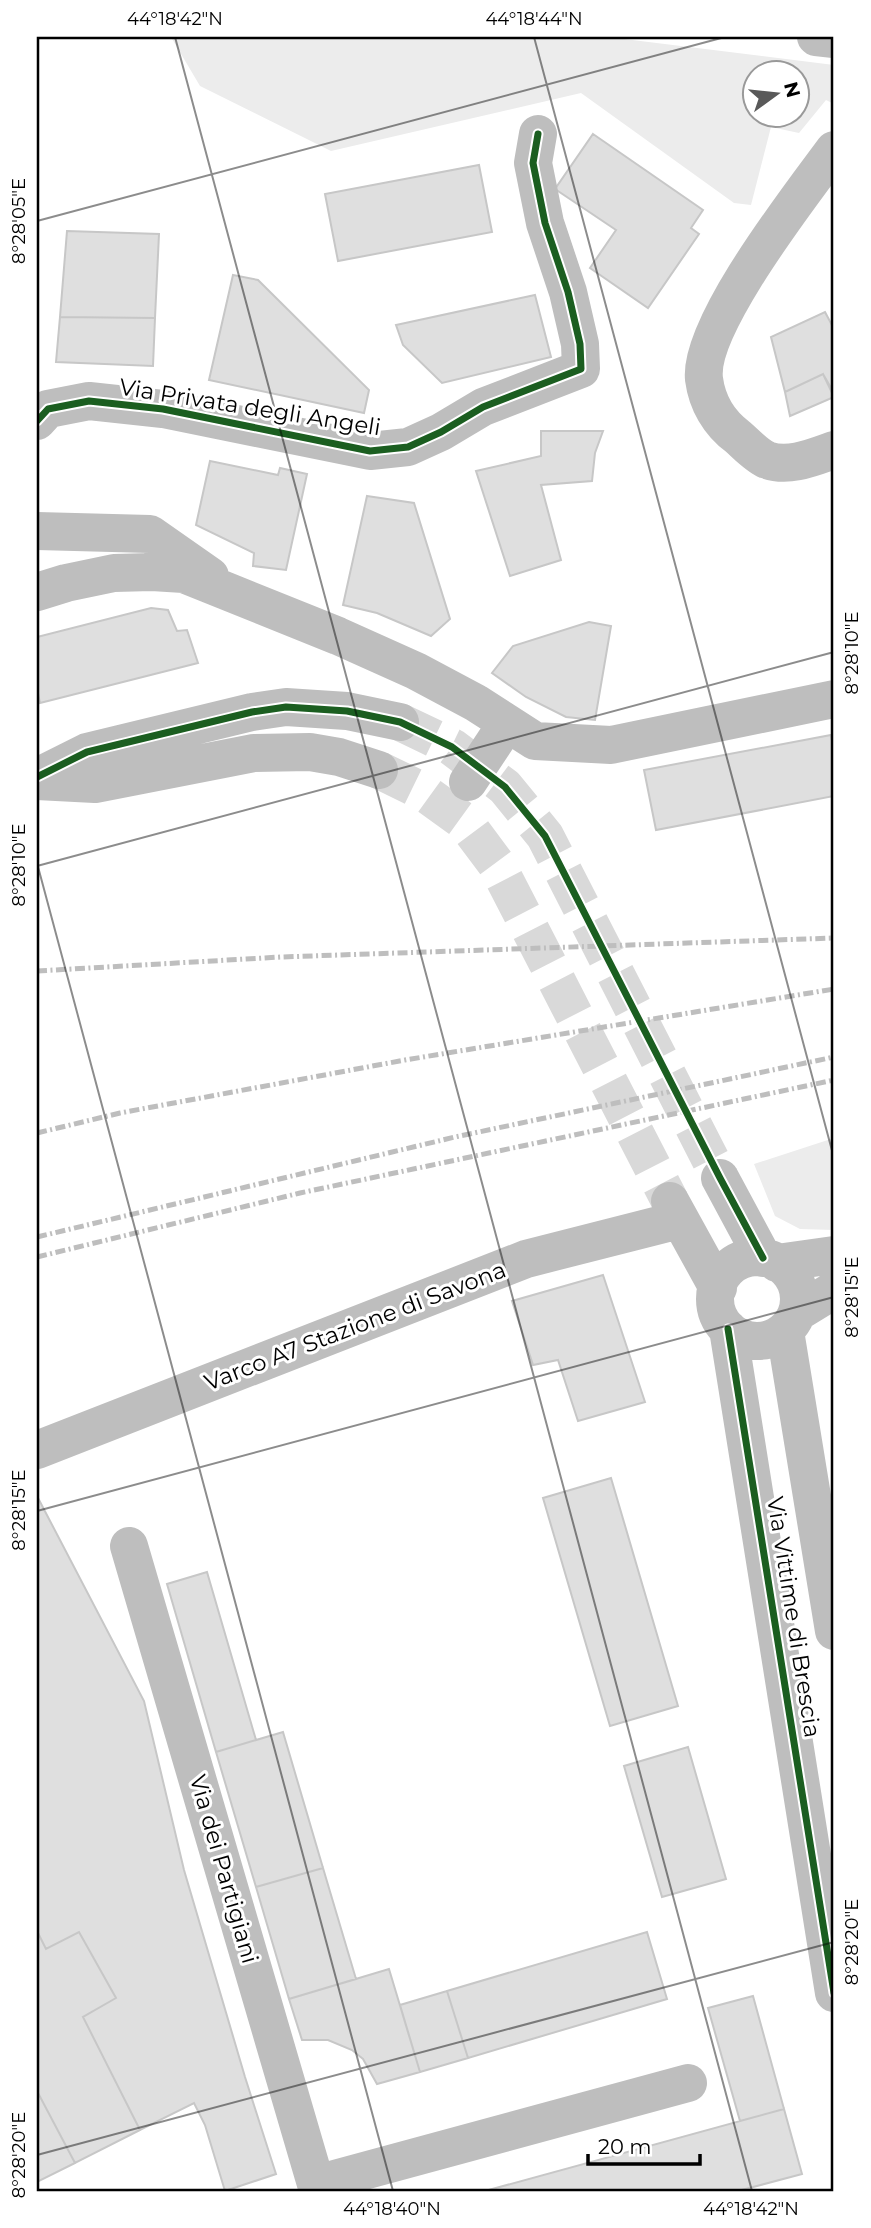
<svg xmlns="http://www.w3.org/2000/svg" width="871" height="2228" font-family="Montserrat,sans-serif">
<rect width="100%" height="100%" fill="#fff"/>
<path fill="#ececec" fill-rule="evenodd" d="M171 37H608L834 65V104L826 100 799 133 771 127 751 205 734 203 581 93 331 151 200 86ZM756 74H798V116H756Z
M834 1138V1230L800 1229 775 1216 754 1164Z"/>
<path fill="#dfdfdf" stroke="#c7c7c7" stroke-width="2" d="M593 134 703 210 691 228 699 234 648 308 590 268 616 230 555 189Z
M479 165 492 232 338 261 325 194Z
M67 231 159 234 155 318 60 317Z
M233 275 258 280 369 390 364 413 209 380Z
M535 295 551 357 442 383 403 345 396 325Z
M825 312 834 329V393L823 374 785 392 771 337Z
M60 317 155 318 153 366 56 362Z
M823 374 834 397 790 416 785 392Z
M541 431H603L595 453 592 481 541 485 561 560 510 576 476 471 541 456Z
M210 461 278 475 280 468 307 474 286 570 253 566 254 553 196 525Z
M367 496 414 503 450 619 431 636 377 613 343 605Z
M151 608 168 610 177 631 187 630 198 663 40 703 37 689V637Z
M589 622 611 626 595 720 566 717 526 697 492 673 513 646Z
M831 735 834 752V796L656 830 644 770Z
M603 1275 645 1402 578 1421 558 1360 533 1365 512 1301Z
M611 1478 678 1706 610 1726 543 1498Z
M37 1496 144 1701 184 1870 245 2077 276 2174 225 2191 205 2125 194 2103 140 2130 83 2017 116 1998 79 1932 46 1949 37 1931Z
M207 1572 256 1740 216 1752 167 1584Z
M283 1732 323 1868 256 1887 216 1752Z
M688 1747 726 1879 662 1897 624 1766Z
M323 1868 356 1979 289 1999 256 1887Z
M37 1931 46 1949 79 1932 116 1998 83 2017 140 2130 75 2163 37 2091Z
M647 1932 667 1999 468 2058 447 1991Z
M389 1969 420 2072 377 2084 363 2059 352 2050 328 2040H302L289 1999Z
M447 1991 468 2058 420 2072 400 2005Z
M753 1996 784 2109 740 2121 708 2008Z
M37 2091 75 2163 37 2182Z
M784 2109 802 2174 738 2191H485Z"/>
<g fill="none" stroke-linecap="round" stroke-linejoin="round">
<path stroke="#d9d9d9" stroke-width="38" stroke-dasharray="38 19" stroke-linecap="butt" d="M400 722 452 747 505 787 545 836 720 1178
M379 770 422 791 465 822 497 865 670 1201"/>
<path stroke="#bebebe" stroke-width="38" d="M834 150C801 195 698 326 704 379 707 402 719 423 738 437 746 444 757 456 767 460 789 468 814 457 834 450
M37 421 48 409 89 401 163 409 370 451 408 447 441 432 483 407 581 369 580 344 568 292 545 223 533 163 538 134
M37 531 150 534 210 576
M37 592 66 583 114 573 152 572 184 574 338 636 416 671 476 703 535 741 611 745 834 699
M37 777 87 752 252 712 286 707 347 711 400 722
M37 781 95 784 254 753 310 752 339 757 379 770
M468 782 507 723
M720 1178 763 1258
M670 1201 718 1288
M715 1299a42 42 0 1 1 84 0a42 42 0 1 1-84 0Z
M777 1263 834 1255
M798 1312 834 1290
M728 1329 834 1993
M785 1331 834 1631
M37 1450 526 1259 679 1220
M129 1546 318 2191
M316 2184 688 2083"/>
<path stroke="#bebebe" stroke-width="38" d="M816 37 834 39"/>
<path stroke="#bebebe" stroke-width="5" stroke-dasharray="10 3.5 2 3.5" stroke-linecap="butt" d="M37 971 281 957 834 938
M37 1133 120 1113 405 1060 834 989
M37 1237 455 1137 834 1057
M37 1257 300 1193 834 1080"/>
<g stroke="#fff" stroke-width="11">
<path id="cycleway" d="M37 421 48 409 89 401 163 409 370 451 408 447 441 432 483 407 581 369 580 344 568 292 545 223 533 163 538 134
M37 777 87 752 252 712 286 707 347 711 400 722 452 747 505 787 545 836 720 1178 763 1258
M728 1329 834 1993"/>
</g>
<use href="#cycleway" stroke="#1b5e20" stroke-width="7"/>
</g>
<path fill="none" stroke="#000" stroke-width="2" stroke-opacity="0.45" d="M175 37 752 2191M534 37 834 1158M37 221 725 37M37 863 393 2191M37 866 834 652M37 1511 834 1297M37 2155 834 1942"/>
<g text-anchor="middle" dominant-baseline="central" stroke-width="6" stroke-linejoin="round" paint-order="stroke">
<g font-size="23" fill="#000" stroke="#fff">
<text transform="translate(250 407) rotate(9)">Via Privata degli Angeli</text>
<text transform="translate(355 1326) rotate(-21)">Varco A7 Stazione di Savona</text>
<text transform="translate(794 1617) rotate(81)">Via Vittime di Brescia</text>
<text transform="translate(224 1869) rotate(74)">Via dei Partigiani</text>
</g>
</g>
<rect width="871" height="2228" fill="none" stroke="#ffffff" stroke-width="77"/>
<g transform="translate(776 94) rotate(75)"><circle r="33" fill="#ffffff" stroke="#999999" stroke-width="2"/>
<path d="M0-5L12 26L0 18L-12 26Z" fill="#595959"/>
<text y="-10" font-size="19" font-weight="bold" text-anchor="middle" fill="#000000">N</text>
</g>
<path d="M588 2154v10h112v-10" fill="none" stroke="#000000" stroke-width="3.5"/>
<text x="598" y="2154" font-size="21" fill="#000000" stroke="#ffffff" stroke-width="5" paint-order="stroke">20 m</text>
<rect x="38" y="38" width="794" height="2152" fill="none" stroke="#000" stroke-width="2.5"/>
<g font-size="18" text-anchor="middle" fill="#000">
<text x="175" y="25">44°18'42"N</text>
<text x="534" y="25">44°18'44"N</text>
<text transform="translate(19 221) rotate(-90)" y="6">8°28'05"E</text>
<text transform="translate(852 653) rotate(-90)" y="6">8°28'10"E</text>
<text transform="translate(19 865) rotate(-90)" y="6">8°28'10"E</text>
<text transform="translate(852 1297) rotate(-90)" y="6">8°28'15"E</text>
<text transform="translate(19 1510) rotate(-90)" y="6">8°28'15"E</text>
<text transform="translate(852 1942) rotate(-90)" y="6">8°28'20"E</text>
<text transform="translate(19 2155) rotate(-90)" y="6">8°28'20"E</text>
<text x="392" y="2215">44°18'40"N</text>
<text x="751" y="2215">44°18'42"N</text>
</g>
</svg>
